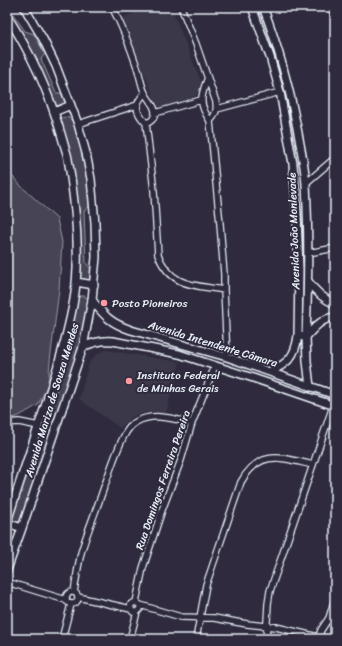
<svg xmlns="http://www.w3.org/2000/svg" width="342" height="646" font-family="Sriracha,sans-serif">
<rect width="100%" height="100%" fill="#2f2a3d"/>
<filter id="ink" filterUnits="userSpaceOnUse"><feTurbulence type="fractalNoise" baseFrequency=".025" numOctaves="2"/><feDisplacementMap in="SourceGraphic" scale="8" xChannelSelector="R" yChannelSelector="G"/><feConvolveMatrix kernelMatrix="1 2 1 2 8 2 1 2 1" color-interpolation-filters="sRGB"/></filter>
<g filter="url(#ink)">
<path fill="#3b3749" d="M148 7H171L202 84 196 96 158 109 123 18Z
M106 350 180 362 166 413 150 412 140 414 131 418 120 428 79 399 89 363 97 354Z"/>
<path fill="#464455" stroke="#979aa6" d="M7 7H8L25 31 34 34 45 54 41 59 56 93H61L65 103 64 105 58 108 55 106 7 14Z
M66 117 69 118 73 122 81 150 87 180 89 207 84 211 86 263 91 269 90 280 89 281 80 280V268L60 121 62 118Z
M7 170 21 186 57 219 62 242 59 290 50 361 48 384 38 405 19 416 7 420Z
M80 296H85L88 300 84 328 76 359 20 522 19 523 12 522 11 520 55 395 66 356 73 325 78 298Z"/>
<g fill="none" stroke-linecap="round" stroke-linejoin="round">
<g stroke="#e8f1f8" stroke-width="8">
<path id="minor" d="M112 7C122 26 130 46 137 67 140 75 141 86 145 93 148 100 155 105 155 112 155 118 151 122 146 123
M181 7 196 44 216 102C217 110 216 115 210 121
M331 7 335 18
M207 80C200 98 199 104 210 121L220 224 224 274V290L227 357
M145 93C134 104 135 112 146 123L154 191 158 255C171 287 194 285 224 290
M217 109 280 92
M155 113 201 100
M78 124 137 105
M306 183 335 158
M308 253 335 248
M7 423 19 422 39 426
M7 582 66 600
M74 592C76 579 78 566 81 553 87 532 96 511 103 490 110 472 115 453 124 436 127 430 131 425 136 422 154 412 174 419 192 423
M66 598a6 6 0 1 1 12 0a6 6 0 1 1-12 0Z
M78 597 131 609
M136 602 143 568 162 510 181 460 192 423 215 366
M140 605V609L137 612H133C131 610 130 607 131 604L136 602 140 605 181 617 214 618 247 624 276 627 318 637
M329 618 335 626
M62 639 71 604
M130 639 137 612
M196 639 206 585 241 482C260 448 282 458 313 465
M266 639 268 604 270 591 333 406
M318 639 321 630 329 618 335 599"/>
</g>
<g stroke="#e8f1f8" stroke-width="10">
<path id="tertiary" d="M92 300C105 317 111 323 131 330L227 357 335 395
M306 337 307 361 310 387
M83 347C93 342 102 340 113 341L179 354 250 377 335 406
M270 372C288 363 295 357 298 336"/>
</g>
<g stroke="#e8f1f8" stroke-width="10">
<path id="secondary" d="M252 7 270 57 280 92 293 164 297 214 299 270 298 336 306 337
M263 7C279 48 290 90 298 133 301 150 305 167 306 185 309 235 308 286 306 337
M7 16C31 53 49 92 61 134 63 141 65 148 67 154 71 173 73 193 75 211 78 242 79 274 73 305 65 346 52 387 38 427 28 458 17 490 7 522
M54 112 71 105
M308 281C315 291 323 299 335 304
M76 282 94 285
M306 337C314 328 322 318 335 317
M7 523 22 528
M7 570 22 528 83 347 92 300 96 257 95 223 91 179 86 153 78 124 56 66 43 39 24 7"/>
</g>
<use href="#minor" stroke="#2f2a3d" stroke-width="5.5"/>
<use href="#tertiary" stroke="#2f2a3d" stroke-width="7"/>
<use href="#secondary" stroke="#2f2a3d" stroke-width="7"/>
</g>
</g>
<g fill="#ff9aa2" stroke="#2f2a3d" stroke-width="1.5">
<circle cx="104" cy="303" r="4"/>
<circle cx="129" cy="381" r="4"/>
</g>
<g text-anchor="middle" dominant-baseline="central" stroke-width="4" stroke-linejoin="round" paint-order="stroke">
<g font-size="11" fill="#e8f1f8" stroke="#2f2a3d">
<text transform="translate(294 231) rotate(-92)">Avenida João Monlevade</text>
<text transform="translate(213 344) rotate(17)">Avenida Intendente Câmara</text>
<text transform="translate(52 400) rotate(-73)">Avenida Mariza de Souza Mendes</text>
<text transform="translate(163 480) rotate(-71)">Rua Domingos Ferreira Pereira</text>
</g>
<g font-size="11" fill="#e8f1f8" stroke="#2f2a3d" text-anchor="start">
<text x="112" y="303">Posto Pioneiros</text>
<text x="137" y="375">Instituto Federal<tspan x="137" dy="13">de Minhas Gerais</tspan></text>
</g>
</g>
<rect width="342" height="646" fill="none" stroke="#2f2a3d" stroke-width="24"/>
<rect x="12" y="12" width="318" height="622" fill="none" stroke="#e8f1f8" stroke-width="1.5" filter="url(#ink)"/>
</svg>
